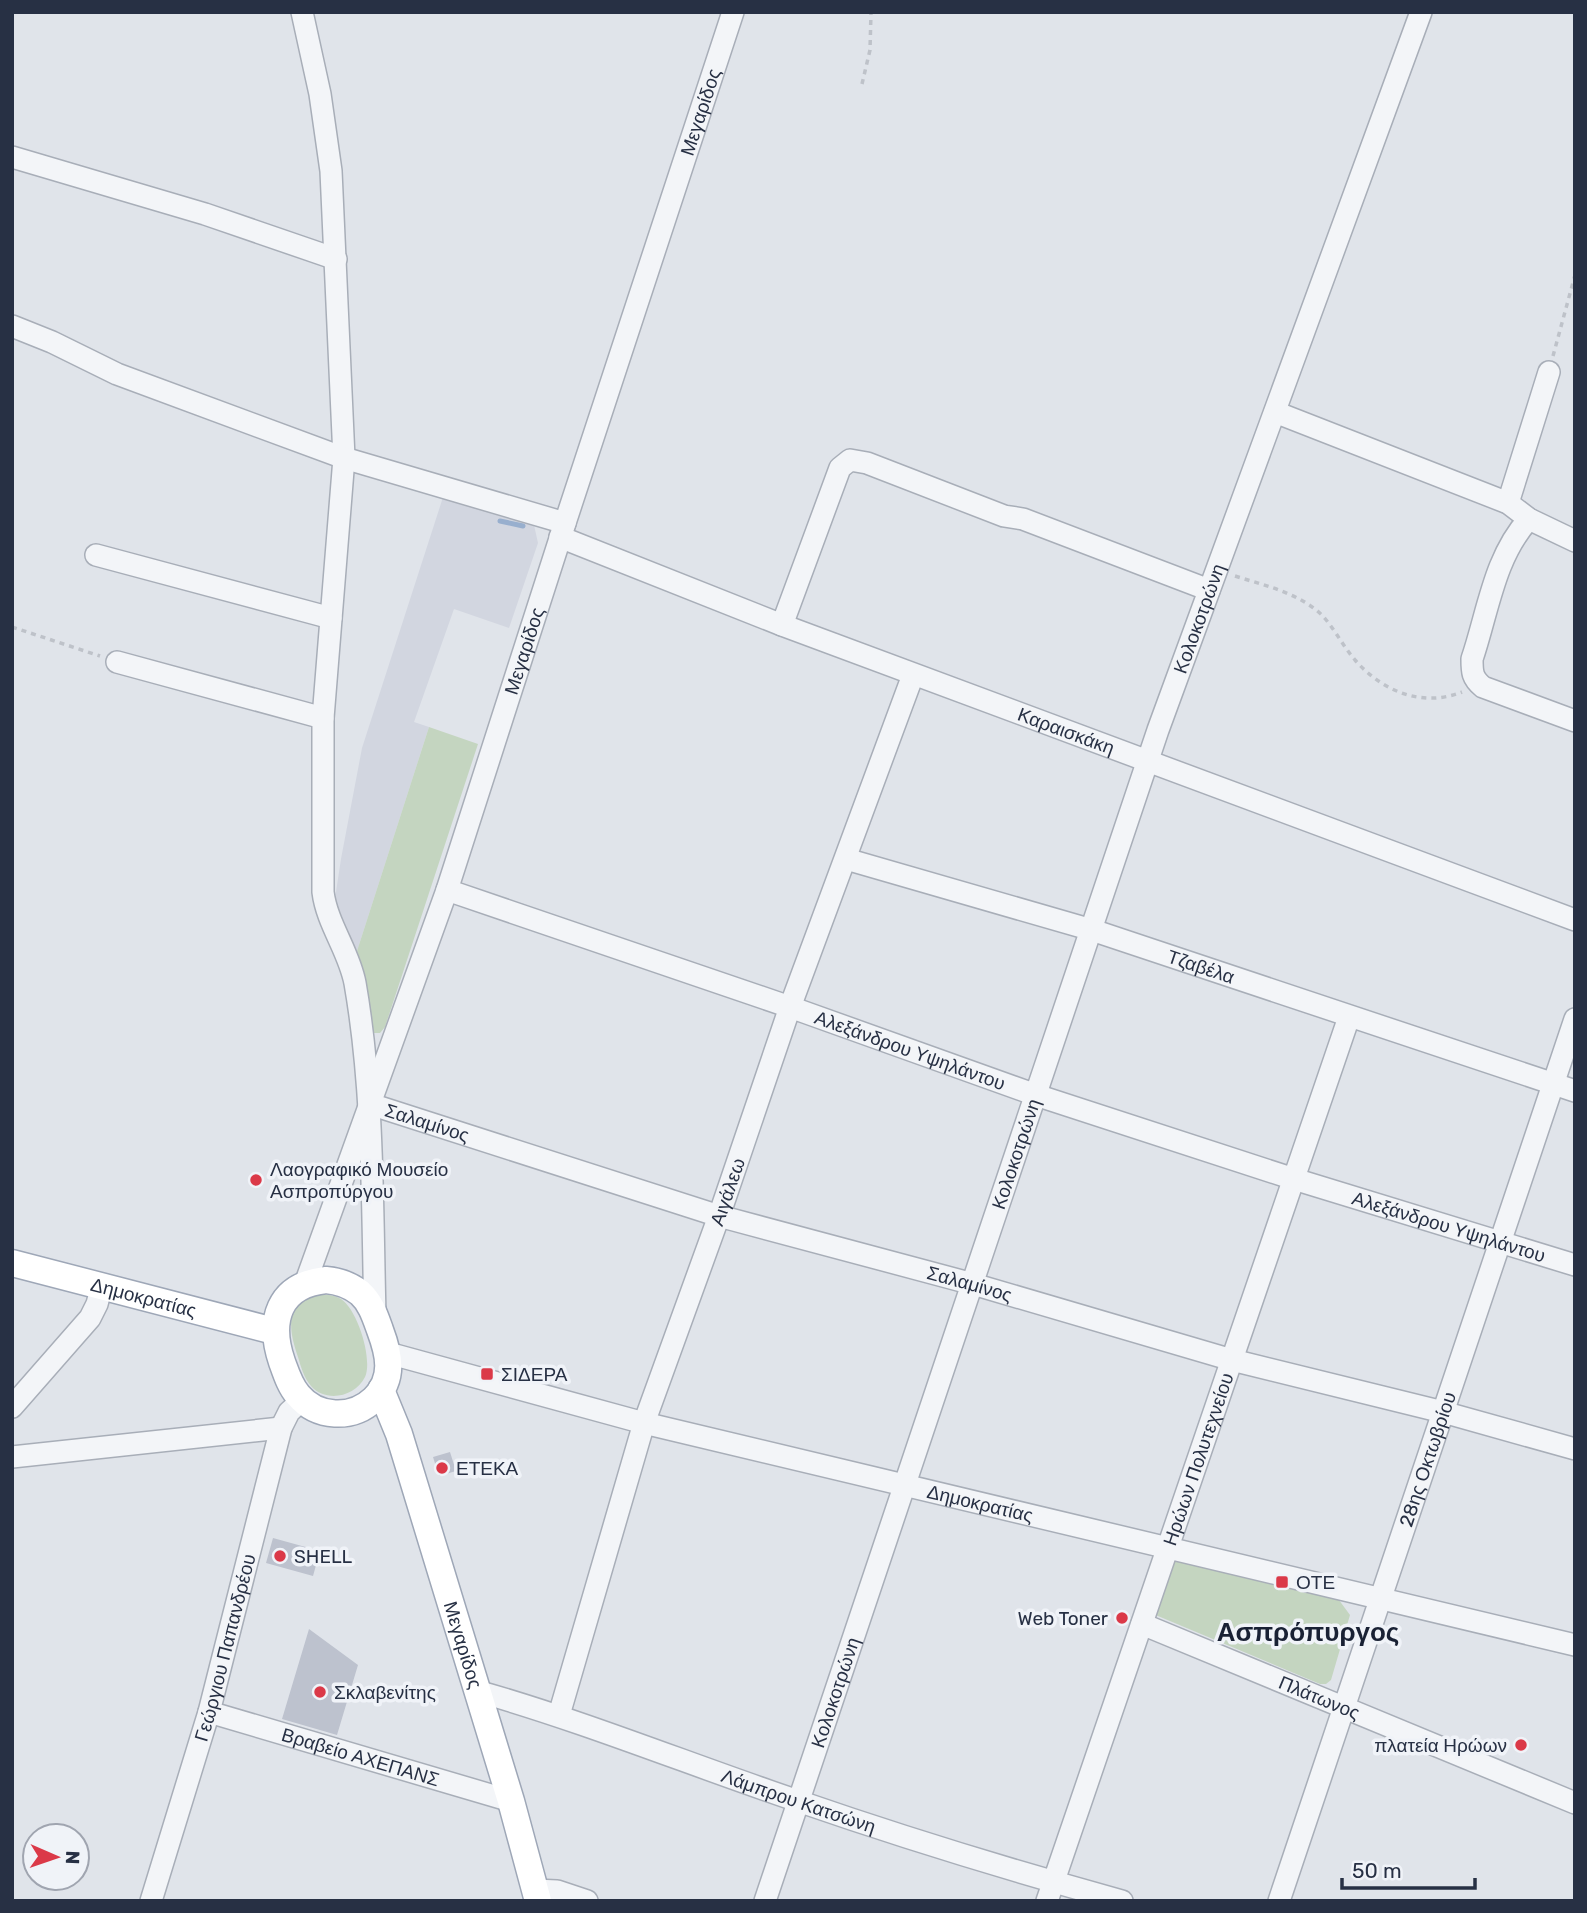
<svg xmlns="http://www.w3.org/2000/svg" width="1587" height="1913" font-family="Rubik,sans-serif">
<rect width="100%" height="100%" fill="#e0e4ea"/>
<path fill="#d2d6e0" d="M445 491 534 525 538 543 509 628 454 609 414 722 429 727 357 951 334 905 341 859 362 748Z"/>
<path fill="#c4d5c0" d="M429 727 478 744 385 1027 380 1033H374L370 1028 365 974 357 951Z
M321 1294C328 1295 335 1295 341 1299 358 1310 373 1360 365 1377 355 1397 326 1403 311 1386 304 1378 301 1367 298 1357 288 1328 284 1303 321 1294Z
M1165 1551 1336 1596 1350 1615 1331 1680 1326 1684H1320L1146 1611Z"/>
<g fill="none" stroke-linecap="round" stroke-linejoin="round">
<path stroke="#98afce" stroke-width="5" d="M500 521 523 526"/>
</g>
<path fill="#bdc2ce" d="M450 1452 456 1471 439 1476 433 1457Z
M273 1538 320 1551 313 1576 266 1563Z
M309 1629 358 1665 337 1735 282 1719Z"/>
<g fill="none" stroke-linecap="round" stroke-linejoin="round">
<g stroke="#a8aeb8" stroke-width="24">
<g id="minor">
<path d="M302 12 320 94 331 171 344 458 323 718V892C327 924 349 951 355 983 374 1092 372 1204 375 1315"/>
<path d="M12 157 205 214 336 259"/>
<path d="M12 326 52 342 117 374 344 458 565 523"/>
<path d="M1275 412 1508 503 1529 519 1575 541"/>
<path d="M1508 503 1549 372"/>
<path d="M1529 519C1494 557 1488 612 1472 659 1472 672 1472 678 1483 687L1575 721"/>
<path id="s1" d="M560 537 782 625 1575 920"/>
<path d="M96 555 331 618"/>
<path d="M782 625 840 468 850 460 867 463 1004 516 1023 519 1209 590"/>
<path d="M117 662 323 718"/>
<path id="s2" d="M846 859 1092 930 1575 1091"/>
<path id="s3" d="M447 890 790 1007 1036 1095 1294 1179 1575 1265"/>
<path id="s4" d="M370 1104 719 1216 973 1284 1232 1360 1443 1412 1575 1449"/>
<path id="s5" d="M305 1284 447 890 565 523 733 12"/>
<path id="s6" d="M388 1353 644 1423 1575 1645"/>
<path d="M12 1407 90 1318 97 1304 102 1285"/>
<path d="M12 1457 281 1428"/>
<path id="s7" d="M1142 1624 1575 1803"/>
<path id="s8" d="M477 1691C586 1722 691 1765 798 1801 905 1838 1013 1871 1122 1901"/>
<path id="s9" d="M209 1712 511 1801"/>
<path id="s10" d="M559 1715 644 1423 719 1216 790 1007 913 675"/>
<path d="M535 1890 557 1891 587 1901"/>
<path id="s11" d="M151 1901 209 1712 281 1428 289 1412 302 1400"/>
<path id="s12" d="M765 1901 1158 730 1421 12"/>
<path id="s13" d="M1047 1901 1349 1017"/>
<path id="s14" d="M1279 1901 1575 1019"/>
</g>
</g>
<g stroke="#9ea7b7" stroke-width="29">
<g id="major">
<path id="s15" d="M12 1263 274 1331"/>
<path d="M326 1280C338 1281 350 1285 360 1293 371 1303 375 1316 380 1330 389 1354 395 1378 374 1399 352 1420 317 1418 298 1395 290 1386 286 1373 282 1362 268 1321 278 1285 326 1280Z"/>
<path id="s16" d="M381 1390 399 1434 511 1801 538 1901"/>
</g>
</g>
<path stroke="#bec2c9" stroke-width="3.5" stroke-dasharray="5 5" stroke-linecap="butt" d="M862 84 870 50 871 12
M1553 356 1575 275
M1235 576C1263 585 1291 591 1315 609 1331 621 1341 644 1355 660 1382 691 1422 708 1462 692
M12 627 100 656"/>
<use href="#minor" stroke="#f3f5f8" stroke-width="21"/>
<use href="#major" stroke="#fff" stroke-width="26"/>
</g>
<g fill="#db3948" stroke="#f0f3f8" stroke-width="2.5">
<circle cx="256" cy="1180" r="7"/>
<rect x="480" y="1367" width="14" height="14" rx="3.5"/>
<circle cx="442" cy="1468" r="7"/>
<circle cx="280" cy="1556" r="7"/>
<rect x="1275" y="1575" width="14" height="14" rx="3.5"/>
<circle cx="1122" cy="1618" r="7"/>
<circle cx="320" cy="1692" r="7"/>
<circle cx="1521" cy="1745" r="7"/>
</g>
<g text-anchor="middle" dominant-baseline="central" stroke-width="7" stroke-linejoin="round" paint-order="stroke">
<g font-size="19" fill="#273044" stroke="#f0f3f8">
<text stroke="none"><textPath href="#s5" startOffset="1237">Μεγαρίδος</textPath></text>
<text stroke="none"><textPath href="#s12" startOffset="1354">Κολοκοτρώνη</textPath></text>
<text stroke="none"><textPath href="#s5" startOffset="670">Μεγαρίδος</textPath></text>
<text stroke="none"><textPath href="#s1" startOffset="542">Καραισκάκη</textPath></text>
<text stroke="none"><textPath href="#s2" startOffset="371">Τζαβέλα</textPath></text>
<text stroke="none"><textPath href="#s3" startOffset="490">Αλεξάνδρου Υψηλάντου</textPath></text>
<text stroke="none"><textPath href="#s4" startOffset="60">Σαλαμίνος</textPath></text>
<text stroke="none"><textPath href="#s12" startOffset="788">Κολοκοτρώνη</textPath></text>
<text stroke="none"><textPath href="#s10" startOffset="550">Αιγάλεω</textPath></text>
<text stroke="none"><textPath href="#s3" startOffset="1057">Αλεξάνδρου Υψηλάντου</textPath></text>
<text stroke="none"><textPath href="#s4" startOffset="626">Σαλαμίνος</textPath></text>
<text stroke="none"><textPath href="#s15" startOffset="136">Δημοκρατίας</textPath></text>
<text stroke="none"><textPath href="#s13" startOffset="467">Ηρώων Πολυτεχνείου</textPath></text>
<text stroke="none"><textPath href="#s14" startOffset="466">28ης Οκτωβρίου</textPath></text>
<text stroke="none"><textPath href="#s6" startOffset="611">Δημοκρατίας</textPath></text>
<text stroke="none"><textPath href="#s16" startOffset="268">Μεγαρίδος</textPath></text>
<text stroke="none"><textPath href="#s11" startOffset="264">Γεώργιου Παπανδρέου</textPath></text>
<text stroke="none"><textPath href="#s12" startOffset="220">Κολοκοτρώνη</textPath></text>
<text stroke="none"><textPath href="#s7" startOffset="192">Πλάτωνος</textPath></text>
<text stroke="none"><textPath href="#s9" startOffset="158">Βραβείο ΑΧΕΠΑΝΣ</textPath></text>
<text stroke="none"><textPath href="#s8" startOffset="340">Λάμπρου Κατσώνη</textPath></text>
</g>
<g font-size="19" fill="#273044" stroke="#f0f3f8" text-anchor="start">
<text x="270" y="1169">Λαογραφικό Μουσείο<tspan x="270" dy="22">Ασπροπύργου</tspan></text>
<text x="501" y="1374">ΣΙΔΕΡΑ</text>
<text x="456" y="1468">ΕΤΕΚΑ</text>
<text x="294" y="1556">SHELL</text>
<text x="1296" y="1582">ΟΤΕ</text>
<text x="1108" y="1618" text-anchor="end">Web Toner</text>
<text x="334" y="1692">Σκλαβενίτης</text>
<text x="1507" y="1745" text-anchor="end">πλατεία Ηρώων</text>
</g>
<g font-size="26" font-weight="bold" fill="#192134" stroke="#f0f3f8">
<text x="1308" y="1632">Ασπρόπυργος</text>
</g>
</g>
<rect width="1587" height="1913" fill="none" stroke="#273044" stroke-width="28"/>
<g transform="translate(56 1857) rotate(92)"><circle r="33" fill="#f0f3f8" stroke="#a0a5b0" stroke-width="2"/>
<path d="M0-5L12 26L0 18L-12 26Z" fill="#db3948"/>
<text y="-10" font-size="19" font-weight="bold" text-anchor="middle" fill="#273044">N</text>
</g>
<path d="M1342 1878v10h133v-10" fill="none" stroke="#273044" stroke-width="3.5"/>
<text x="1352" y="1878" font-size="21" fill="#273044" stroke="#f0f3f8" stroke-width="5" paint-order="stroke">50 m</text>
</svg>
